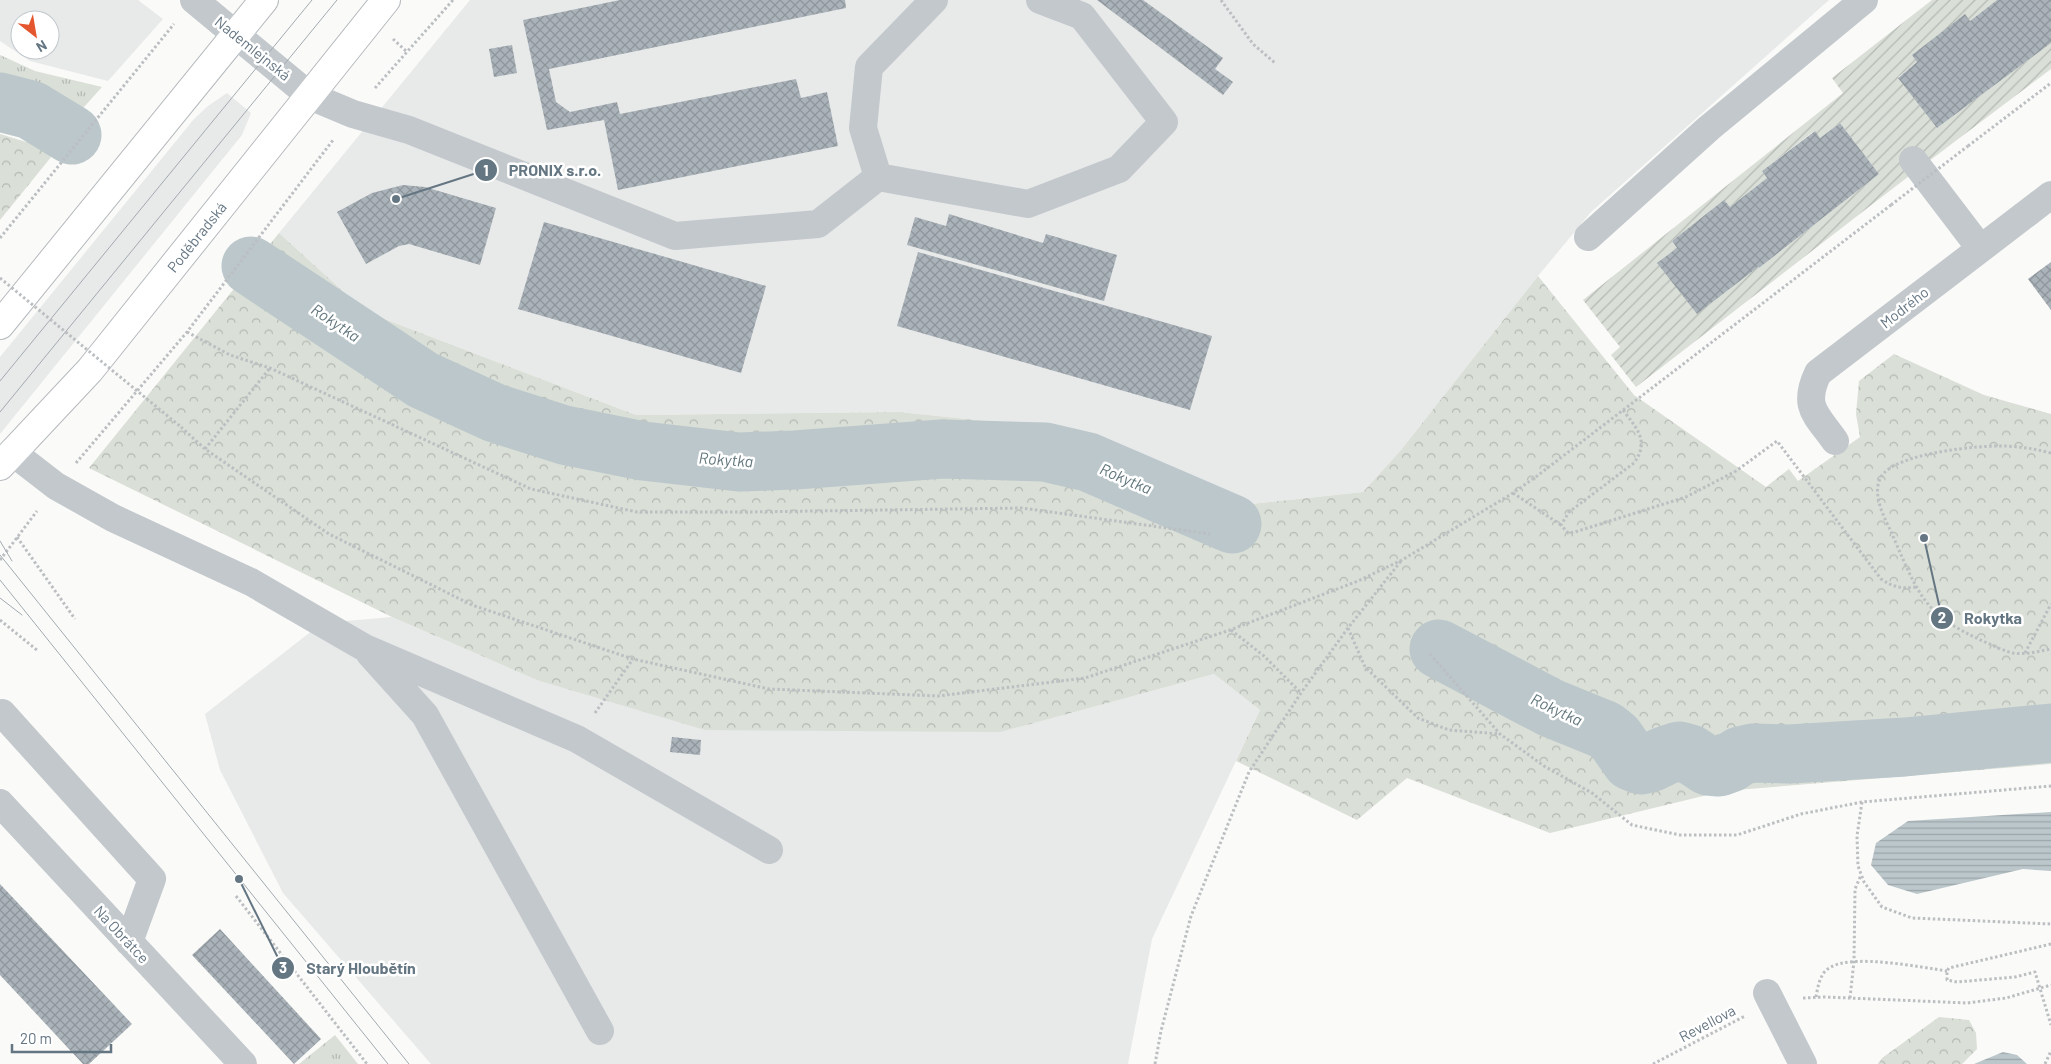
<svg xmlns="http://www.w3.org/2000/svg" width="2051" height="1064" font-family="Barlow,sans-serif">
<defs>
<pattern id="grass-tufts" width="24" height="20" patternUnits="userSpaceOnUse" patternTransform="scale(1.25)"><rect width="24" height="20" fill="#dadfd7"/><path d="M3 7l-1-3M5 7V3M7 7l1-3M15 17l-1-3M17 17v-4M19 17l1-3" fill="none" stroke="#b4b9b4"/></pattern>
<pattern id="forest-crowns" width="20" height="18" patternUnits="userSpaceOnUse" patternTransform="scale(1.25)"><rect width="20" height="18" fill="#dadfd7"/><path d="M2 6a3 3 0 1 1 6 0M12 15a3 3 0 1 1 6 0" fill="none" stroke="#b4b9b4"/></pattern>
<pattern id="garden-furrows" width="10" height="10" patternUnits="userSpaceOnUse" patternTransform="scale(1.25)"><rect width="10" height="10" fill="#dadfd7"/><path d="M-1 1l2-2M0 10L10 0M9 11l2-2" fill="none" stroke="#b4b9b4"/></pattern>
<pattern id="water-rules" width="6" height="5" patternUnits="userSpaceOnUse" patternTransform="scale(1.25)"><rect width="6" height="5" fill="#bbc7cb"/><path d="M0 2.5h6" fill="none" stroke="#9ca6aa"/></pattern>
<pattern id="building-cross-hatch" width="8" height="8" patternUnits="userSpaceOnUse" patternTransform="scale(1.25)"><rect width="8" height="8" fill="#aab3b9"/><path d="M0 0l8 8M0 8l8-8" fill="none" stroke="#8e969c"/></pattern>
</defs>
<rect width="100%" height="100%" fill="#fafaf8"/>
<path fill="#e8e9e9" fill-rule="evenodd" d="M0 0H138L163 19 108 81 30 61 0 41ZM20 20H50V50H20Z
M470 0H1829L1591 212 1538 276 1401 450 1363 492 1251 504 1064 429 899 412 636 415 366 312 279 233Z
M227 93 251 113 242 135 0 434V357L194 119 208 106Z
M392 617 537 680 1001 732 1214 674 1260 710 1152 939 1128 1064H431L283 893 220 770 205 714 322 623Z"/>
<path fill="url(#grass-tufts)" d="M0 55 35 71 102 87 75 117 20 87H0Z
M335 1035 358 1064H299Z"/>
<path fill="url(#forest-crowns)" d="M0 134 56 151 0 220Z
M279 233 366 312 636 415 899 412 1064 429 1251 504 1363 492 1401 450 1538 276 1634 395 1766 487 1789 469 1798 481 1860 437 1856 414 1859 381 1894 354 1984 395 2051 414V764L1724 791 1550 833 1407 778 1357 820 1236 761 1260 710 1214 674 1001 732 705 730 537 680 392 617 89 468Z
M1939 1017 1969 1020 1976 1033 1977 1049 1962 1064H1878L1882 1058Z"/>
<path fill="url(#garden-furrows)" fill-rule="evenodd" d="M1932 0H1997L1898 77 1937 128 2051 43V69L1896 186 1636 387 1611 355 1620 347 1583 300 1843 93 1832 78ZM1840 123 1879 174 1759 268 1677 248 1672 241 1724 201 1730 207 1767 178 1762 171 1814 131 1820 138Z"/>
<path fill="url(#water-rules)" d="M2051 812V871L2023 869 1917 894 1888 885 1871 865 1876 843 1908 821Z
M2003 1052 2017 1055 2027 1064H1974Z"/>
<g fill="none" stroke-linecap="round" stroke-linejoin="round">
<path stroke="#bbc7cb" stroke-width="59" d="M0 102 31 110 72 135
M251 266 423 380 495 413 564 435 643 451 739 462 795 460 942 449 1045 452 1088 462 1232 524
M1439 649 1551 708 1605 730 1615 738 1631 761 1641 765 1652 762 1664 756 1679 751 1690 754 1708 766 1719 767 1730 763 1740 756 1753 753 1790 754 1905 747 2051 733"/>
</g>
<path fill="url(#building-cross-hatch)" d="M620 0H845L846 8 549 69 556 102 570 112 617 102 620 114 796 79 801 98 827 92 838 146 618 190 604 120 547 130 523 20Z
M1097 0H1143L1223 58 1215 69 1233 82 1223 95Z
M1997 0H2051V43L1937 128 1898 78 1917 62 1912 55 1965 14 1970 21Z
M512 45 517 73 494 77 489 49Z
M1840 123 1879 174 1759 268 1758 267 1697 314 1657 263 1677 248 1672 241 1724 200 1730 207 1767 178 1762 171 1815 131 1820 138Z
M403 185 425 187 496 208 480 265 409 244 399 246 366 264 337 212 372 193Z
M949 214 1043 243 1046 234 1117 255 1104 301 907 245 915 217 946 226Z
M544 222 766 286 741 373 518 309Z
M918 252 1212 336 1190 410 897 326Z
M2051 262V310L2028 279Z
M672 737 701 740 700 755 670 752Z
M0 884 132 1024 89 1064H83L0 975Z
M220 929 321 1039 294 1064 192 955Z"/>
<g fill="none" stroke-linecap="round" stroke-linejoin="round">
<g stroke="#b5babe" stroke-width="30">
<g id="major">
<path d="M0 325 264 0"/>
<path id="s1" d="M0 466 90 370 386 0"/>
</g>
</g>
<path stroke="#bbbfc2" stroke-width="3" stroke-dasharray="2.5 2.5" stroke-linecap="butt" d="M1221 0 1253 44 1275 63
M393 39 406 51
M375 88 453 0
M1968 146 2051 83
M0 238 174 24
M187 332 230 355 270 368 531 489 637 512H747L1022 508 1210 534
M1623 410C1637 429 1650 441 1634 463L1569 512 1561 525 1568 533 1575 532 1686 497 1736 471 1777 441 1881 579C1893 587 1901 589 1916 587
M181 427 205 449 329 534 472 605 633 659 769 689 938 696 1085 678 1230 630 1358 581 1402 560 1513 493 1537 476 1891 205
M205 449 270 368
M2051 453C2036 449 2022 447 2006 446 1980 445 1894 453 1881 477 1871 495 1885 518 1892 534 1900 552 1907 570 1916 586 1931 615 1956 629 1985 642 1994 646 2004 651 2013 653 2025 655 2040 651 2051 649
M76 463 187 332 333 140
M1513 493 1561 525
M17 537 75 619
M0 560 37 511
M0 620 38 651
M1348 628 1365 667 1418 718 1449 730 1500 734
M1231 630 1264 656 1301 693
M2025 653 2051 604
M1430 654 1500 734 1544 766 1592 793 1632 825 1680 835H1737L1801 814 1862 802 2051 786
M595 713 633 659
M1862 802 1857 836 1858 866 1864 882 1882 907 1912 918 2051 924
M236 896 367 1064
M2051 944 1949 968 1947 971V980L1957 982 2015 977 2035 972 2051 1025
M1816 997C1818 986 1820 972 1831 967 1854 954 1920 967 1947 971
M1803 998 1825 997 1967 1003 2006 998 2051 985
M1850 998 1854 961 1855 889 1861 875
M1155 1064 1161 1031 1191 916 1249 772 1301 693 1348 628 1401 561
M1653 1064 1745 1016
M2045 1064 2051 1051"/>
<path stroke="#c3c8cc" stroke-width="28" d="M194 0 310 96 353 114 409 130 675 236 818 224 878 177 1028 204 1119 169 1164 122 1082 16 1040 0
M1913 160 1980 248
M878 177 863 128 869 67 934 0
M1588 237 1709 128 1864 0
M1835 441C1816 414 1802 407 1818 373L2051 195
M12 452 56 486 113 518 251 582 365 648 577 739 769 850
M370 654 425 715 600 1031
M0 715 2 713 152 879 129 942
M0 803 243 1064
M1767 993 1803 1064"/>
<use href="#major" stroke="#fff" stroke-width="28"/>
<path stroke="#a2aab0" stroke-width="1" d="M0 381 312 0
M0 412 337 0
M0 541 12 561
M0 555 409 1064
M0 580 388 1064
M0 598 22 615"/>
<path stroke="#bbbfc2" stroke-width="3" stroke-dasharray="2.5 2.5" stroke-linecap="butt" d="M1891 205 1968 146
M0 278 181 427"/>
</g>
<g text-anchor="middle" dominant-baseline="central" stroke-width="5" stroke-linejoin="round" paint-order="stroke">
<g font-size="15" fill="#657683" stroke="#fff">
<text transform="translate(253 48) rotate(39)">Nademlejnská</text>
<text stroke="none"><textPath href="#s1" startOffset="302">Poděbradská</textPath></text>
<text transform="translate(1904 307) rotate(-38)">Modrého</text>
<text transform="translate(122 934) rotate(47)">Na Obrátce</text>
<text transform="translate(1707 1023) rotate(-28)">Revellova</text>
</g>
<g font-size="16" font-style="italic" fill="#60757c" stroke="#fff">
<text transform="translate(336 322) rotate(34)">Rokytka</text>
<text transform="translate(726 459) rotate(4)">Rokytka</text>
<text transform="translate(1126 478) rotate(23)">Rokytka</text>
<text transform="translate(1557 709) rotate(25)">Rokytka</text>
</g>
</g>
<path fill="none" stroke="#657683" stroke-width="2" d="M396 199L486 170M1924 538L1942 618M239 879L283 968"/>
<g fill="#657683" stroke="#fff" stroke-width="2">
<circle cx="396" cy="199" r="5"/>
<circle cx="1924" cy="538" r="5"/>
<circle cx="239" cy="879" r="5"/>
<circle cx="486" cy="170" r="12"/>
<circle cx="1942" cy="618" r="12"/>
<circle cx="283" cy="968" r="12"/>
</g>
<g font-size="15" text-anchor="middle" font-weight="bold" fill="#fff">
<text x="486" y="176">1</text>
<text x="1942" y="623">2</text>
<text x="283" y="973">3</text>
</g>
<g font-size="16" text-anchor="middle" font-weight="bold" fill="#657683" stroke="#fff" stroke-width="5" stroke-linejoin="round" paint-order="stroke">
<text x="555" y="176">PRONIX s.r.o.</text>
<text x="1993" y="624">Rokytka</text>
<text x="361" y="974">Starý Hloubětín</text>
</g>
<g transform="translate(35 35) rotate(149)"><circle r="24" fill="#ffffff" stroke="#c1c8cd"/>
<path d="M0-4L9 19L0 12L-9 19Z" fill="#e4572e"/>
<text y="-8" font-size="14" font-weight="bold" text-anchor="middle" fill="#657683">N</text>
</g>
<path d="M12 1044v8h99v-8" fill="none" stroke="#657683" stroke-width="2.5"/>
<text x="20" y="1044" font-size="15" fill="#657683" stroke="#ffffff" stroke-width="4" paint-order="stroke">20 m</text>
</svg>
